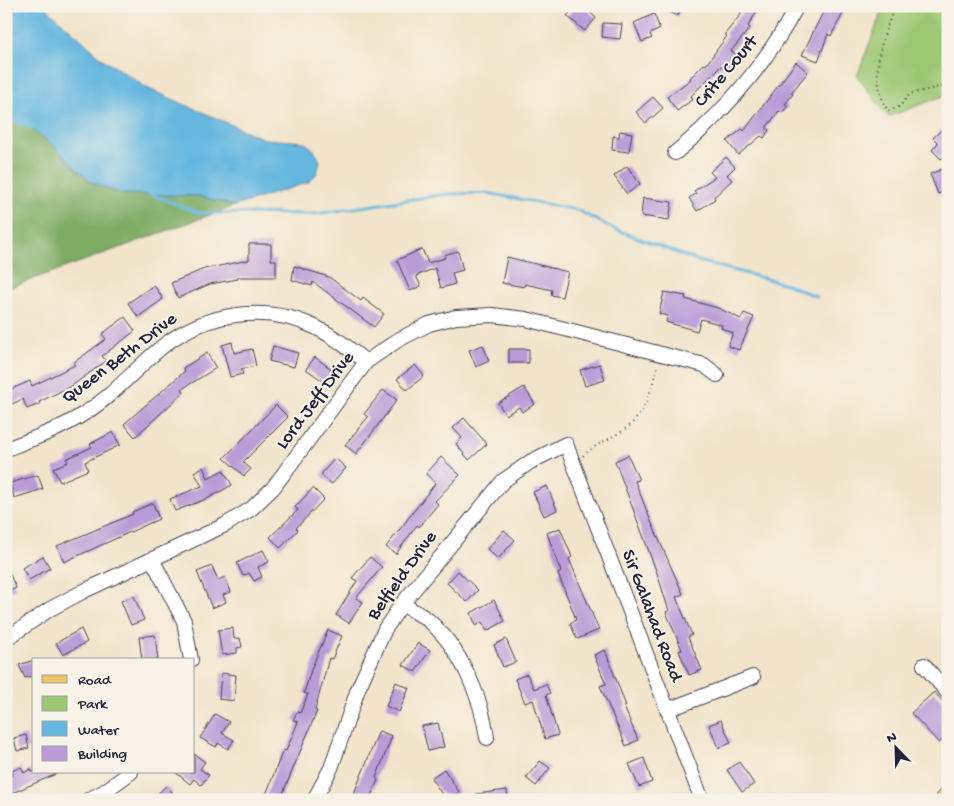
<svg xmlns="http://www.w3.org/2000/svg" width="954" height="806" font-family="'Gochi Hand',sans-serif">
<rect width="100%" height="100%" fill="#f7f3e8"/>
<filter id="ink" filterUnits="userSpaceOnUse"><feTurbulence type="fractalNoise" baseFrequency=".02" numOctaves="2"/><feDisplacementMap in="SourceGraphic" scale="10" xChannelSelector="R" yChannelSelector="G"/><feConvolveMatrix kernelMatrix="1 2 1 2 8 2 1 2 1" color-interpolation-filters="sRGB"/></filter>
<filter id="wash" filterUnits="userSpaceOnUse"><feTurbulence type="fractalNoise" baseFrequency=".0096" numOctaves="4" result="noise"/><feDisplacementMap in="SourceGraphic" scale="20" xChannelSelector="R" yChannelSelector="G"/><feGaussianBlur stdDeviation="1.12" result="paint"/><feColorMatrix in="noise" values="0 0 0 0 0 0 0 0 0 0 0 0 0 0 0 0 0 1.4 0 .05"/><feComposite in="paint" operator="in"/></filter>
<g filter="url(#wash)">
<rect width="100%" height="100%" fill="#f2e4cb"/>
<path fill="#9dc773" stroke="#607457" d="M884 6H948V94L888 117 857 76Z"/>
<path fill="#7eac65" stroke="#506750" d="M6 117 30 128 56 148 78 171 121 194 198 196 235 206 6 289Z"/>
<path fill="#65b7e0" stroke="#446c8e" d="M6 6H44L104 60 149 89 264 139 304 142 313 149 320 161 317 173 309 182 235 206 198 196 121 194 91 182 56 148 30 128 6 117Z"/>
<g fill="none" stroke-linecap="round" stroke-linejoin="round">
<path stroke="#65b7e0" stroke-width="3" d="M6 118 31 128
M148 193 199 213 315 214 447 194 487 193 577 210 612 228 698 261 786 284 817 297"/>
</g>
<g id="blocks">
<path fill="#b99bd7" d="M576 6H583L596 18 585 31 567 16Z
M654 6H682L678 16Z
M732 6H760L748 26 750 28 731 51 736 54 725 69 721 66 691 96 693 99 677 111 667 97 691 79 690 78 704 64 706 65 727 36 725 34 742 13Z
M826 6H847L831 36 828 34 818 61 802 55Z
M654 14 660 29 650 34 652 38 642 42 634 23Z
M603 23 622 24 620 39 602 37Z
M796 62 808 72 791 93 793 94 785 104 788 106 782 113 779 111 766 128 769 130 764 138 761 136 738 155 727 141 742 129 744 131Z
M653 97 663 108 646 123 636 112Z
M942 129 948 134V153L941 159 932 150 938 143 933 138Z
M620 131 632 133 629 152 612 150 613 136 619 137Z
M726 157 735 167 727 175 732 180 714 197 715 199 697 211 689 198 696 194 694 191 715 177 710 172Z
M627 166 640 184 627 194 614 176Z
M945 168 948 190 938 194 930 174Z
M643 198 672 202 669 220 641 216Z
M249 244H271V260H276V277H238V279L210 284 178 298 171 283 204 269 249 260Z
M422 249 428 263 445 258 444 255 458 251 463 270 452 273 455 284 441 288 435 268 416 276 421 286 410 291 397 260Z
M507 257 568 272 562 297 551 295 552 290 525 284 524 287 502 283Z
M294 266 329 277 361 301 363 298 384 314 374 327 313 282 312 286 292 280Z
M154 285 163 299 138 317 128 303Z
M664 292 686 296 685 299 718 308 741 319 744 313 754 317 739 350 728 346 733 333 721 328 722 325 701 319 697 331 666 322 668 316 659 314Z
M125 317 135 331 102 356 106 361 73 385 39 402 40 404 27 409 23 399 12 404 7 391 30 381 32 386 75 365 73 363 106 339 102 334Z
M232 342 234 353 252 349 256 366 241 369 243 374 230 377 222 345Z
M483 345 489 361 476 367 469 350Z
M273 346 298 353 294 367 269 361Z
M509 349H529V363H509Z
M207 353 216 368 182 389 184 392 135 437 124 424 185 371 183 368Z
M315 357 334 371 326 383 306 369Z
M600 364 605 380 585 386 580 370Z
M415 365 424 376 407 390 397 379Z
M524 387 535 404 522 412 519 407 506 415 498 403Z
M383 390 397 400 356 454 345 445 368 417 364 414Z
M276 405 288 417 243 462 251 469 244 476 224 458Z
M464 418 487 444 469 460 456 444 462 438 453 428Z
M113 432 120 445 85 462 88 470 60 482 53 468 68 462 66 459 92 447 90 444Z
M628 455 639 480 635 481 650 519 683 594 676 597 692 635 688 637 702 670 689 675 679 651 682 650 666 612 669 611 657 573 615 461Z
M441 457 460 475 435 501 438 504 419 527 417 525 396 554 386 547 434 485 435 482 426 474Z
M335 458 346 468 332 484 322 476V473Z
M203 467 208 478 223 470 232 485 209 498 175 511 170 499 202 486 194 472Z
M38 475 43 489 14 498 10 483Z
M547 486 557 510 544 516 533 492Z
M313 488 324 499 296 528 298 530 280 548 270 537 298 510 295 507Z
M153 503 159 519 64 562 57 546 133 514 132 512Z
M560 528 572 557 569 559 599 630 577 639 570 623 576 620 573 611 558 574 561 572 547 533Z
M504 530 515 540 498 559 487 549Z
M263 550 269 562 258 567 262 577 254 581 249 573 243 576 237 563Z
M43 556 50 568 29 580 22 568Z
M370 557 382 567 356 598 363 602 349 623 336 615 357 581 352 578Z
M6 566 16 588 6 593Z
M212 566 218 580 225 577 231 592 223 595 226 602 212 608 197 572Z
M458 571 478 590 467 602 447 583Z
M134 596 144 620 131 625 121 601Z
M494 600 505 621 487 631 482 622 476 626 471 613Z
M233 628 234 639 240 638 242 647 237 648V653L222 655 218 630Z
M81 629 87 642 63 655 56 643Z
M328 630 342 636 332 659 329 658 315 710 317 711 280 800H264L283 750 286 751 298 722 293 720 297 712 300 713 308 694 304 693 312 667Z
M155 635 158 660H142L139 637Z
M506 639 516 662 503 667 494 645Z
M418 643 430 650 415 672 403 665Z
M605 650 626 706 624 707 638 740 626 746 600 686 606 684 594 655Z
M34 660V675L25 678 19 665Z
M221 673 236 675 234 701 219 699Z
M527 674 534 689 546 684 550 693 546 695 558 735 545 739 533 700 525 703 515 679Z
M396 682 409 688 399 712 386 706Z
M934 692 948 707V735L939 743 911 713Z
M215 714 229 722 222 733 234 740 228 749 218 743 216 747 200 738Z
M721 720 731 743 719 748 709 725Z
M438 723 444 747 428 751 422 726Z
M379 731 392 736 376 778 378 780 369 800H360L353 796Z
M26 735 29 748 17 751 14 738Z
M194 754 205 762 200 769 209 775 201 785 194 779 190 784 175 772H194Z
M644 758 652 782 639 787 629 764Z
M540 761 550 768 536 786 526 778Z
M739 762 754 784 742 792 727 770Z
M21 767 24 773 31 769 32 772H61L12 793 6 778 13 775 12 771Z
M444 769 459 792 448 800H446L431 778Z
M166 786 173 793 166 800H151Z
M507 790 508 800H477L476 794Z"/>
</g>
</g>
<g filter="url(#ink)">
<use href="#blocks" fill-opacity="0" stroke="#413f51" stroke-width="1"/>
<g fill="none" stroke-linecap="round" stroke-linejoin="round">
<g stroke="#413f51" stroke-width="16">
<path id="minor" d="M675 153C725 112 766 64 797 6
M6 449C33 439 61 429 85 413 114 395 137 367 163 346 206 312 267 303 317 328 335 337 350 349 366 362
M152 559 184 621 191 660
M402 604C410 609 420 614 428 620 460 647 482 698 487 738
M6 639 50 609 86 590 225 525 251 509 273 488 366 362 398 340 429 324 456 317 492 315 526 319 704 365 717 375
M924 665 948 693
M667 710 753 677
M88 800 105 791 131 772
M314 800 331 768 358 689 385 629 402 604 503 481 530 462 566 444 702 800"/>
</g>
<g stroke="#413f51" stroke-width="19">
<path id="major" d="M944 800 948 796"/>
</g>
<path stroke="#413f51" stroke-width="2" stroke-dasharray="1 4" stroke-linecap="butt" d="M895 6C881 40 868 77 888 111L899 107 910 94 948 85
M583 456C595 444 611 439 625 429 646 415 652 387 658 364"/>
<use href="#minor" stroke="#fff" stroke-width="14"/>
<use href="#major" stroke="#ebc669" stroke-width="18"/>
</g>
</g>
<g text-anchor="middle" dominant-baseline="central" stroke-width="4" stroke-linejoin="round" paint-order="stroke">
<g font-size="19" fill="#22223b" stroke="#f7f3e8">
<text transform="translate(727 72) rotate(-50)">Crite Court</text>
<text transform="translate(120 359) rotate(-37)">Queen Beth Drive</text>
<text transform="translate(316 401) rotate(-53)">Lord Jeff Drive</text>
<text transform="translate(403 576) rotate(-54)">Belfield Drive</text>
<text transform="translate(651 616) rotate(69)">Sir Galahad Road</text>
</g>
</g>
<rect width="954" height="806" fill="none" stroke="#f7f3e8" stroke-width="25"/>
<rect x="32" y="658" width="162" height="115" fill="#f7f3e8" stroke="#a29fa3"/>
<rect x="42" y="675" width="25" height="8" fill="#ebc669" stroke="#a29fa3"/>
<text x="78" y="684" font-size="15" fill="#22223b">Road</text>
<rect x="42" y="696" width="25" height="15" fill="#9dc773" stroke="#a29fa3"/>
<text x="78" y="708" font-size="15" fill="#22223b">Park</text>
<rect x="42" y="721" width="25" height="15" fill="#65b7e0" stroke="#a29fa3"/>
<text x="78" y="734" font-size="15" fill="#22223b">Water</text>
<rect x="42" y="746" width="25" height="15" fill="#b99bd7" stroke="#a29fa3"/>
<text x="78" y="758" font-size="15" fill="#22223b">Building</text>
<g transform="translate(896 748) rotate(337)" stroke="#f7f3e8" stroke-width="4" paint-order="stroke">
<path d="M0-4L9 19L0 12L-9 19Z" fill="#22223b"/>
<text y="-8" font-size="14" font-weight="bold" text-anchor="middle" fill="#22223b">N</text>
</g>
</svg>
